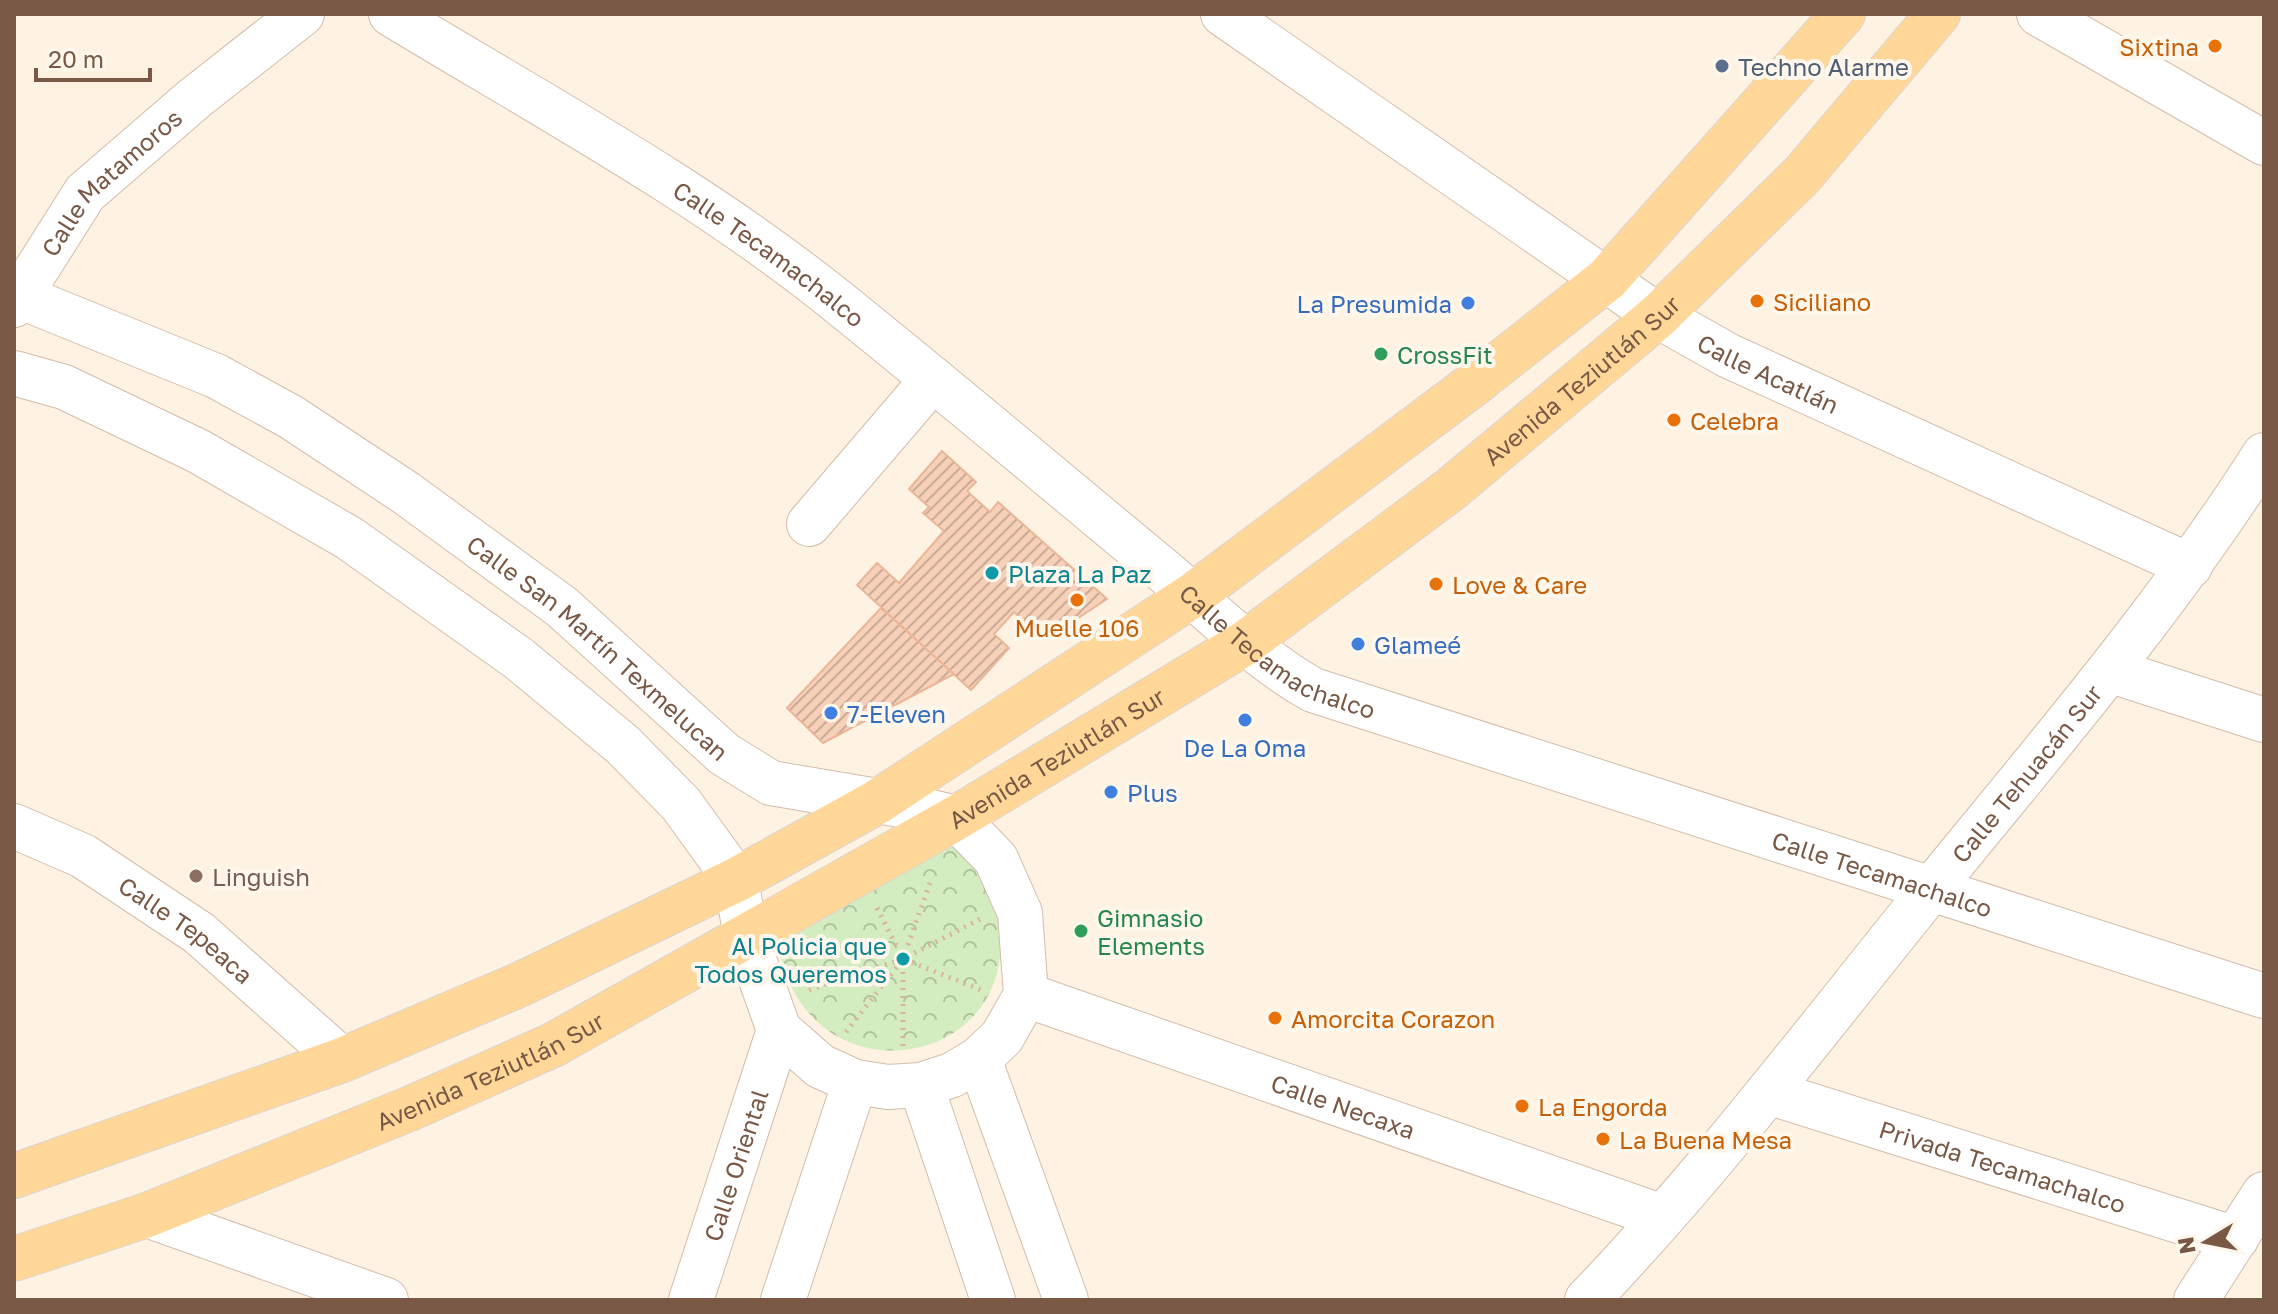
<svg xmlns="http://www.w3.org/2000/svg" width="2278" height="1314" font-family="'Golos Text',sans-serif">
<defs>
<pattern id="park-crowns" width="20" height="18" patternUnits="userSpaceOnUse" patternTransform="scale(2)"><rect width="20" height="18" fill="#d3edc0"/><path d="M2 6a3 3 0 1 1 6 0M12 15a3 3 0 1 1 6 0" fill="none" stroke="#b0c39e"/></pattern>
<pattern id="building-hatch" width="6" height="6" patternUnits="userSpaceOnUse" patternTransform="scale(2)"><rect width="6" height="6" fill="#f6d0b8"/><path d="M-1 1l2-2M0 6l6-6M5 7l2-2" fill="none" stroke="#ccac97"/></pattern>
</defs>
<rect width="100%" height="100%" fill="#fef3e3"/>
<path fill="url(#park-crowns)" d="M945 841C954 849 965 856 973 865 989 881 998 909 1000 932 1013 1072 803 1103 778 943Z"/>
<path fill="url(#building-hatch)" stroke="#eab697" stroke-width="2" d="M942 451 976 482 967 491 990 512 998 502 1107 599 1045 640 1014 612 994 634 1009 648 971 690 857 585 877 563 899 583 944 531 923 513 929 507 909 489Z
M881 608 954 674 823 743 787 708Z"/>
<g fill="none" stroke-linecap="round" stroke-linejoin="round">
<g stroke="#d3bcab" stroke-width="46">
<g id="minor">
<path id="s1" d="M391 14C541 105 699 190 837 301 945 388 1051 477 1158 566 1209 608 1254 657 1313 690L2264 996"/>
<path id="s2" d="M1223 14 1658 316 1729 356 2190 566"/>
<path d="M2039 14 2264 143"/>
<path id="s3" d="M14 294 216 376 291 417 406 493 562 607 724 754 771 783 901 805 956 818 996 859 1020 913 1026 995 1002 1037 979 1059 952 1075 921 1085 888 1087 855 1082 820 1066 779 1030 746 937 736 880 681 804 623 745 518 658 349 538 198 451 64 387 14 373"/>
<path id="s4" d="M14 305 85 193 195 98 302 14"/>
<path d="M809 524 933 379"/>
<path d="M2112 671 2264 720"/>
<path id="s5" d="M14 826 83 856 199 933 342 1060"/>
<path id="s6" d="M1026 995 1660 1216"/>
<path d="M979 1059 1066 1300"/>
<path d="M921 1085 993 1300"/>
<path id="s7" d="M1768 1092 2236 1239"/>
<path d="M147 1215 386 1300"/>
<path id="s8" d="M691 1300 779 1030"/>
<path d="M783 1300 855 1082"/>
<path id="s9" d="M1587 1300C1711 1171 1820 1026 1933 887 2048 746 2166 609 2264 455"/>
<path d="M2196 1300 2264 1194"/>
</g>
</g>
<g stroke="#dcd4cf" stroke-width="46">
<g id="major">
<path d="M14 1176 342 1060 521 984 736 880 877 802 1193 595 1471 386 1607 279 1843 14"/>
<path id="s10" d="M14 1259 147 1215 409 1109 553 1045 956 818 1245 643 1451 489 1658 316 1802 175 1938 14"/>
</g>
</g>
<path stroke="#dbb39b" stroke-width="5" stroke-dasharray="2 6" stroke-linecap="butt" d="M877 908 903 959 931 880
M980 919 903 959 984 991
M809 990 903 959V1046
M846 1032 903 959"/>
<use href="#minor" stroke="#fff" stroke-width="44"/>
<use href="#major" stroke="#ffd899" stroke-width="44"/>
</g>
<g fill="#e8710a" stroke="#fff7eb" stroke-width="3">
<circle cx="2215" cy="46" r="8"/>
<circle cx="1757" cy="301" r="8"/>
<circle cx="1674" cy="420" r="8"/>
<circle cx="1436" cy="584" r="8"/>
<circle cx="1077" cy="600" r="8"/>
<circle cx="1275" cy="1018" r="8"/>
<circle cx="1522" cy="1106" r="8"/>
<circle cx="1603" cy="1139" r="8"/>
</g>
<circle fill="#5c6f8a" stroke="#fff7eb" stroke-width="3" cx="1722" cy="66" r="8"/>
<g fill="#3f7fe0" stroke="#fff7eb" stroke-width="3">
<circle cx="1468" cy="303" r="8"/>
<circle cx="1358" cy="644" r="8"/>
<circle cx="831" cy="713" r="8"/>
<circle cx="1245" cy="720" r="8"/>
<circle cx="1111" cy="792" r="8"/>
</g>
<g fill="#2e9e5b" stroke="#fff7eb" stroke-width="3">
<circle cx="1381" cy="354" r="8"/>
<circle cx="1081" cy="931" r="8"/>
</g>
<g fill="#0f9aa8" stroke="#fff7eb" stroke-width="3">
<circle cx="992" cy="573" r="8"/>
<circle cx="903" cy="959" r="8"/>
</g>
<circle fill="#8d6e63" stroke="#fff7eb" stroke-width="3" cx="196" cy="876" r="8"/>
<g text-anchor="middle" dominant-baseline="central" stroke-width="8" stroke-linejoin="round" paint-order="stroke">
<g font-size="24" fill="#c56008" stroke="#fff7eb" text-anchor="start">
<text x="2199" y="46" text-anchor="end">Sixtina</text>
<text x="1773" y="301">Siciliano</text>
<text x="1690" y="420">Celebra</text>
<text x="1452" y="584">Love &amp; Care</text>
<text x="1077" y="627" text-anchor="middle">Muelle 106</text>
<text x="1291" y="1018">Amorcita Corazon</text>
<text x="1538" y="1106">La Engorda</text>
<text x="1619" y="1139">La Buena Mesa</text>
</g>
<g font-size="24" fill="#4e5e75" stroke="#fff7eb" text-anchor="start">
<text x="1738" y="66">Techno Alarme</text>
</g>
<g font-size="24" fill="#795846" stroke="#fff7eb">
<text stroke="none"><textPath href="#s4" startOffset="158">Calle Matamoros</textPath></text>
<text stroke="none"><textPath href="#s1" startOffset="448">Calle Tecamachalco</textPath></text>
<text stroke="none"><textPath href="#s2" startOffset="654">Calle Acatlán</textPath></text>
<text stroke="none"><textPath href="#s10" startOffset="1808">Avenida Teziutlán Sur</textPath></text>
<text stroke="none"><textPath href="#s3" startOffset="688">Calle San Martín Texmelucan</textPath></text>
<text stroke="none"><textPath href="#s1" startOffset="1096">Calle Tecamachalco</textPath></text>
<text stroke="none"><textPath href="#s10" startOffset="1160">Avenida Teziutlán Sur</textPath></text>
<text stroke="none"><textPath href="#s9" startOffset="686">Calle Tehuacán Sur</textPath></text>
<text stroke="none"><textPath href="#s1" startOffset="1744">Calle Tecamachalco</textPath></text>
<text stroke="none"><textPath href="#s5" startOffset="202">Calle Tepeaca</textPath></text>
<text stroke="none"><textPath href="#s10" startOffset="512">Avenida Teziutlán Sur</textPath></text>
<text stroke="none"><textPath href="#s6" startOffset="336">Calle Necaxa</textPath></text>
<text stroke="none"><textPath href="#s8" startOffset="142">Calle Oriental</textPath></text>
<text stroke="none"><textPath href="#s7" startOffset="246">Privada Tecamachalco</textPath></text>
</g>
<g font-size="24" fill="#366cbe" stroke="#fff7eb" text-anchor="start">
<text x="1452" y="303" text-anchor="end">La Presumida</text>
<text x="1374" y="644">Glameé</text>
<text x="847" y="713">7-Eleven</text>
<text x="1245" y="747" text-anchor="middle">De La Oma</text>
<text x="1127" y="792">Plus</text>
</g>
<g font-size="24" fill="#27864d" stroke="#fff7eb" text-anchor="start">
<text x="1397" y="354">CrossFit</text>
<text x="1097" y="917">Gimnasio<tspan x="1097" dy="28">Elements</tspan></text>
</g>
<g font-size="24" fill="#0d838f" stroke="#fff7eb" text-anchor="start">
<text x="1008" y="573">Plaza La Paz</text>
<text x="887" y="945" text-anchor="end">Al Policia que<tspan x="887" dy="28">Todos Queremos</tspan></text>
</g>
<g font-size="24" fill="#785e54" stroke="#fff7eb" text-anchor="start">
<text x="212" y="876">Linguish</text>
</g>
</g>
<rect width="2278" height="1314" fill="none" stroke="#795846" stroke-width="32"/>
<g transform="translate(2206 1242) rotate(260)" stroke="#fff7eb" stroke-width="6" paint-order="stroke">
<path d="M0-6L14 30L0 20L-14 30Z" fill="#795846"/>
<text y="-12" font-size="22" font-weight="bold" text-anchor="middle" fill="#795846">N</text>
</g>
<path d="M36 68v12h114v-12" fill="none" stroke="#795846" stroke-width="4"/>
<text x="48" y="68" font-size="24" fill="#795846" stroke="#fff7eb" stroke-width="6" paint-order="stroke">20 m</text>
</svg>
